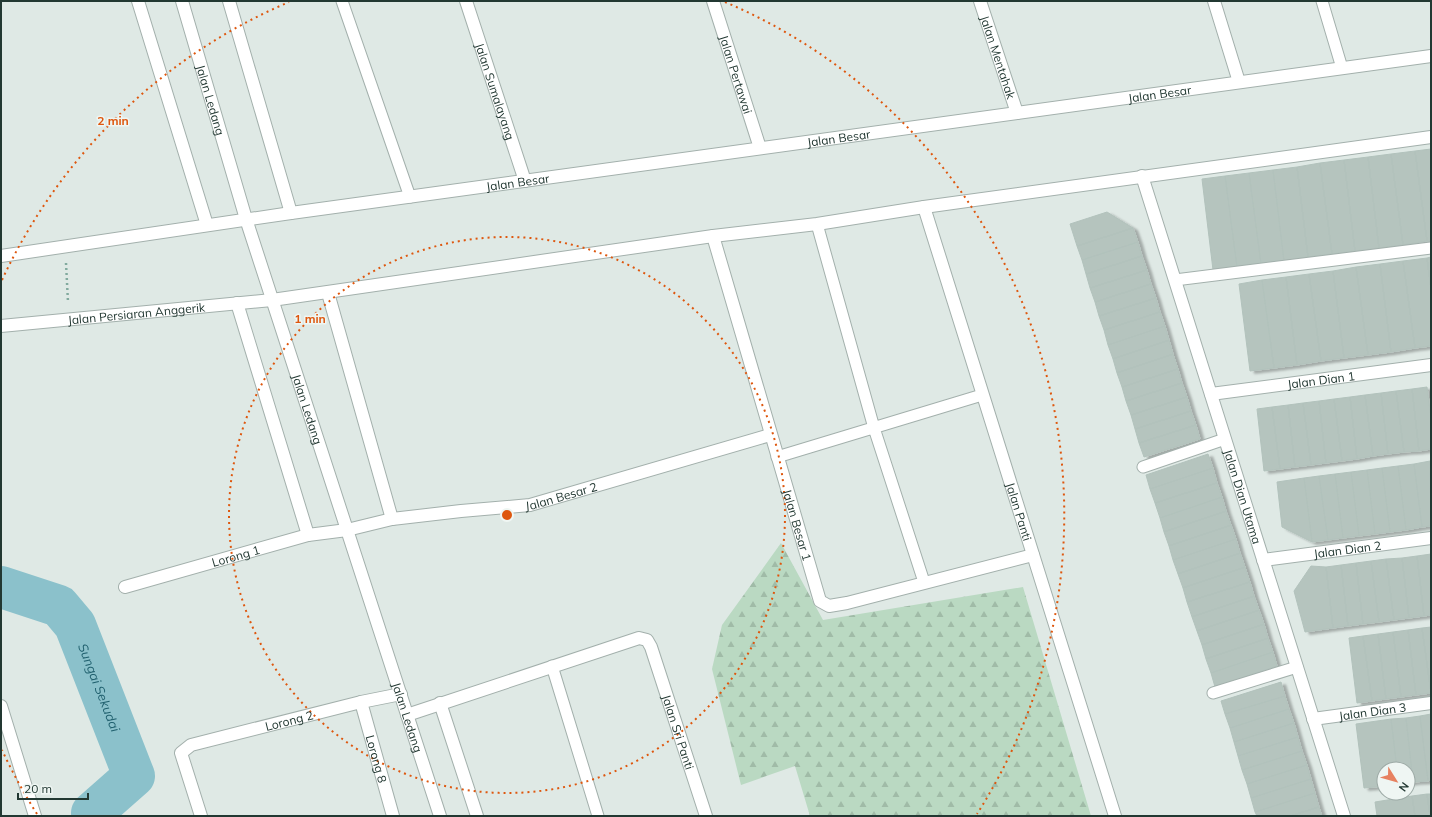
<svg xmlns="http://www.w3.org/2000/svg" width="1432" height="817" font-family="Mulish,sans-serif">
<defs>
<pattern id="forest-firs" width="22" height="20" patternUnits="userSpaceOnUse"><rect width="22" height="20" fill="#bad9c2"/><path d="M5 1l3.5 6h-7zM16 11l3.5 6h-7z" fill="#a0bba7"/></pattern>
<filter id="shadow"><feDropShadow dx="4.5" dy="2.5" stdDeviation="1" flood-color="#0004"/></filter>
</defs>
<rect width="100%" height="100%" fill="#dfe9e5"/>
<path fill="url(#forest-firs)" d="M781 543 823 620 1023 587 1091 816H810L795 766 741 785 712 669 722 625Z"/>
<g fill="none" stroke-linecap="round" stroke-linejoin="round">
<path stroke="#8bc1cb" stroke-width="42" id="s1" d="M1 587 59 606 75 625 134 776 92 813 93 816"/>
</g>
<path fill="#b5c4be" stroke="#b2c2bc" filter="url(#shadow)" d="M1431 149V241H1427L1415 151Z
M1415 151 1427 241 1403 245 1391 154Z
M1391 154 1403 245 1379 248 1368 157Z
M1368 157 1379 248 1355 251 1344 160Z
M1344 160 1355 251 1332 254 1320 163Z
M1320 163 1332 254 1308 257 1297 167Z
M1297 167 1308 257 1284 261 1273 170Z
M1273 170 1284 261 1261 264 1249 173Z
M1249 173 1261 264 1237 267 1225 176Z
M1225 176 1237 267 1213 270 1202 179Z
M1107 212 1133 228 1077 246 1070 224Z
M1133 228 1138 242 1082 260 1077 246Z
M1138 242 1142 256 1086 274 1082 260Z
M1142 256 1147 270 1090 288 1086 274Z
M1431 257V289L1427 258Z
M1427 258 1431 289V346L1415 348 1403 261Z
M1403 261 1415 348 1391 352 1380 264Z
M1380 264 1391 352 1368 355 1356 267Z
M1356 267 1368 355 1344 358 1333 271Z
M1147 270 1151 284 1095 302 1090 288Z
M1333 271 1344 358 1321 361 1309 274Z
M1309 274 1321 361 1297 365 1286 277Z
M1286 277 1297 365 1274 368 1262 280Z
M1262 280 1274 368 1250 371 1239 284Z
M1151 284 1156 298 1099 316 1095 302Z
M1156 298 1160 312 1104 330 1099 316Z
M1160 312 1165 326 1108 345 1104 330Z
M1165 326 1169 340 1113 359 1108 345Z
M1169 340 1173 354 1117 373 1113 359Z
M1173 354 1178 369 1122 387 1117 373Z
M1178 369 1182 383 1126 401 1122 387Z
M1182 383 1187 397 1131 415 1126 401Z
M1427 387 1431 417V449L1419 451 1412 389Z
M1412 389 1419 451 1404 452 1396 391Z
M1396 391 1404 452 1388 454 1381 393Z
M1381 393 1388 454 1373 456 1365 395Z
M1365 395 1373 456 1357 459 1350 397Z
M1187 397 1191 411 1135 429 1131 415Z
M1350 397 1357 459 1342 461 1334 399Z
M1334 399 1342 461 1326 463 1319 401Z
M1319 401 1326 463 1311 465 1303 403Z
M1303 403 1311 465 1295 467 1288 405Z
M1288 405 1295 467 1280 469 1272 407Z
M1272 407 1280 469 1264 471 1257 409Z
M1191 411 1196 425 1139 443 1135 429Z
M1196 425 1200 439 1144 457 1139 443Z
M1208 454 1213 468 1150 489 1146 475Z
M1430 461 1431 526 1422 527 1414 464Z
M1414 464 1422 527 1406 530 1398 466Z
M1398 466 1406 530 1390 532 1382 468Z
M1213 468 1217 483 1155 503 1150 489Z
M1382 468 1390 532 1375 534 1367 470Z
M1367 470 1375 534 1359 536 1351 472Z
M1351 472 1359 536 1343 538 1335 474Z
M1335 474 1343 538 1328 540 1319 476Z
M1319 476 1328 540 1312 542 1304 478Z
M1304 478 1312 542 1282 527 1277 482Z
M1217 483 1222 497 1160 518 1155 503Z
M1222 497 1226 511 1164 532 1160 518Z
M1226 511 1231 525 1169 546 1164 532Z
M1231 525 1236 539 1173 560 1169 546Z
M1236 539 1240 553 1178 574 1173 560Z
M1240 553 1245 567 1183 588 1178 574Z
M1431 554V615L1424 616 1417 556Z
M1417 556 1424 616 1409 618 1402 558Z
M1402 558 1409 618 1394 620 1386 559Z
M1386 559 1394 620 1379 622 1371 561Z
M1371 561 1379 622 1363 624 1356 563Z
M1356 563 1363 624 1348 626 1341 565Z
M1341 565 1348 626 1333 628 1326 567Z
M1311 566 1326 567 1333 628 1305 632 1294 591Z
M1245 567 1250 582 1187 602 1183 588Z
M1250 582 1254 596 1192 617 1187 602Z
M1254 596 1259 610 1197 631 1192 617Z
M1259 610 1264 624 1202 645 1197 631Z
M1264 624 1268 638 1206 659 1202 645Z
M1431 627V693L1422 628Z
M1422 628 1431 693 1416 695 1408 630Z
M1408 630 1416 695 1401 697 1393 632Z
M1393 632 1401 697 1386 699 1378 634Z
M1378 634 1386 699 1372 701 1363 636Z
M1363 636 1372 701 1357 703 1349 638Z
M1268 638 1273 652 1211 673 1206 659Z
M1273 652 1277 666 1215 687 1211 673Z
M1281 682 1285 696 1225 714 1221 701Z
M1285 696 1289 709 1230 728 1225 714Z
M1289 709 1294 723 1234 742 1230 728Z
M1431 714V780L1428 781 1420 716Z
M1420 716 1428 781 1413 782 1406 718Z
M1406 718 1413 782 1408 783V769H1397L1391 719Z
M1391 719 1397 769H1384V786L1364 788 1356 724Z
M1294 723 1298 737 1238 756 1234 742Z
M1298 737 1302 751 1242 770 1238 756Z
M1302 751 1307 765 1247 784 1242 770Z
M1307 765 1311 779 1251 798 1247 784Z
M1311 779 1315 793 1255 812 1251 798Z
M1315 793 1319 807 1290 816H1257L1255 812Z
M1427 794 1430 816H1415L1412 796Z
M1427 794H1431V816H1430Z
M1412 796 1415 816H1377L1375 802Z
M1319 807 1322 816H1290Z"/>
<g fill="none" stroke-linecap="round" stroke-linejoin="round">
<g stroke="#a3b0ac" stroke-width="13">
<path id="service" d="M342 1 410 197
M1322 1 1342 68
M817 224 874 428 924 582
M1175 280 1431 248
M777 457 982 395
M1143 467 1225 439
M552 666 598 816
M1213 693 1297 667"/>
</g>
<g stroke="#a3b0ac" stroke-width="14">
<g id="minor">
<path d="M138 1 207 225"/>
<path id="s2" d="M182 1 246 219 440 816"/>
<path d="M229 1 291 213"/>
<path id="s3" d="M466 1 525 181"/>
<path id="s4" d="M713 1 760 148"/>
<path id="s5" d="M980 1 1017 113"/>
<path d="M1214 1 1239 82"/>
<path id="s6" d="M1142 176 1344 816"/>
<path id="s7" d="M924 207 1115 816"/>
<path id="s8" d="M713 236 820 601 829 606 847 603 1033 555"/>
<path d="M328 293 392 519"/>
<path d="M272 300 713 236 817 224 924 207 1431 137"/>
<path d="M237 303 308 535"/>
<path id="s9" d="M1211 394 1431 365"/>
<path id="s10" d="M1263 560 1431 538"/>
<path id="s11" d="M125 587 308 535 347 530 392 519 461 511 530 505 770 435"/>
<path id="s12" d="M361 702 393 816"/>
<path d="M440 703 477 816"/>
<path d="M1 706 35 816"/>
<path id="s13" d="M407 715 639 638 647 640 651 647 706 816"/>
<path id="s14" d="M1313 719 1431 703"/>
<path id="s15" d="M201 816 181 753 191 745 361 702 401 694"/>
</g>
</g>
<g stroke="#a3b0ac" stroke-width="14">
<g id="tertiary">
<path id="s16" d="M1 256 291 213 1431 56"/>
<path id="s17" d="M1 326 272 300"/>
</g>
</g>
<path stroke="#82aa9e" stroke-width="2.5" stroke-dasharray="2 3" stroke-linecap="butt" d="M66 263 68 302"/>
<use href="#service" stroke="#fff" stroke-width="11"/>
<use href="#minor" stroke="#fff" stroke-width="12"/>
<use href="#tertiary" stroke="#fff" stroke-width="12"/>
</g>
<g fill="none" stroke="#de570e" stroke-width="2" stroke-dasharray="2 4">
<circle cx="507" cy="515" r="278"/>
<path d="M37 814A557 557 0 0 1 2 750M2 280A557 557 0 0 1 289 2M725 2A557 557 0 0 1 977 814"/>
</g>
<g text-anchor="middle" dominant-baseline="central" stroke-width="3" stroke-linejoin="round" paint-order="stroke">
<g font-size="12" fill="#223832" stroke="#eff6f3">
<text stroke="none"><textPath href="#s5" startOffset="59">Jalan Mentahak</textPath></text>
<text stroke="none"><textPath href="#s4" startOffset="77">Jalan Pertawai</textPath></text>
<text stroke="none"><textPath href="#s3" startOffset="95">Jalan Sumalayang</textPath></text>
<text stroke="none"><textPath href="#s16" startOffset="1170">Jalan Besar</textPath></text>
<text stroke="none"><textPath href="#s2" startOffset="103">Jalan Ledang</textPath></text>
<text stroke="none"><textPath href="#s16" startOffset="846">Jalan Besar</textPath></text>
<text stroke="none"><textPath href="#s16" startOffset="522">Jalan Besar</textPath></text>
<text stroke="none"><textPath href="#s17" startOffset="136">Jalan Persiaran Anggerik</textPath></text>
<text stroke="none"><textPath href="#s9" startOffset="111">Jalan Dian 1</textPath></text>
<text stroke="none"><textPath href="#s2" startOffset="427">Jalan Ledang</textPath></text>
<text stroke="none"><textPath href="#s11" startOffset="447">Jalan Besar 2</textPath></text>
<text stroke="none"><textPath href="#s6" startOffset="336">Jalan Dian Utama</textPath></text>
<text stroke="none"><textPath href="#s7" startOffset="319">Jalan Panti</textPath></text>
<text stroke="none"><textPath href="#s8" startOffset="301">Jalan Besar 1</textPath></text>
<text stroke="none"><textPath href="#s10" startOffset="85">Jalan Dian 2</textPath></text>
<text stroke="none"><textPath href="#s11" startOffset="115">Lorong 1</textPath></text>
<text stroke="none"><textPath href="#s14" startOffset="60">Jalan Dian 3</textPath></text>
<text stroke="none"><textPath href="#s2" startOffset="751">Jalan Ledang</textPath></text>
<text stroke="none"><textPath href="#s15" startOffset="180">Lorong 2</textPath></text>
<text stroke="none"><textPath href="#s13" startOffset="350">Jalan Sri Panti</textPath></text>
<text stroke="none"><textPath href="#s12" startOffset="59">Lorong 8</textPath></text>
</g>
<g font-size="13" font-style="italic" fill="#21616f" stroke="#eff6f3">
<text stroke="none"><textPath href="#s1" startOffset="153">Sungai Sekudai</textPath></text>
</g>
</g>
<circle cx="507" cy="515" r="6" fill="#de570e" stroke="#eff6f3" stroke-width="2"/>
<g font-size="12" text-anchor="middle" font-weight="bold" fill="#de570e" stroke="#eff6f3" stroke-width="3" stroke-linejoin="round" paint-order="stroke">
<text x="113" y="125">2 min</text>
<text x="310" y="323">1 min</text>
</g>
<rect width="1432" height="817" fill="none" stroke="#223832" stroke-width="4"/>
<g transform="translate(1396 781) rotate(127)"><circle r="19" fill="#eff6f3" stroke="#9daaa6"/>
<path d="M0-3L7 15L0 10L-7 15Z" fill="#e78160"/>
<text y="-6" font-size="11" font-weight="bold" text-anchor="middle" fill="#223832">N</text>
</g>
<path d="M18 793v6h70v-6" fill="none" stroke="#223832" stroke-width="2"/>
<text x="24" y="793" font-size="12" fill="#223832" stroke="#eff6f3" stroke-width="3" paint-order="stroke">20 m</text>
</svg>
